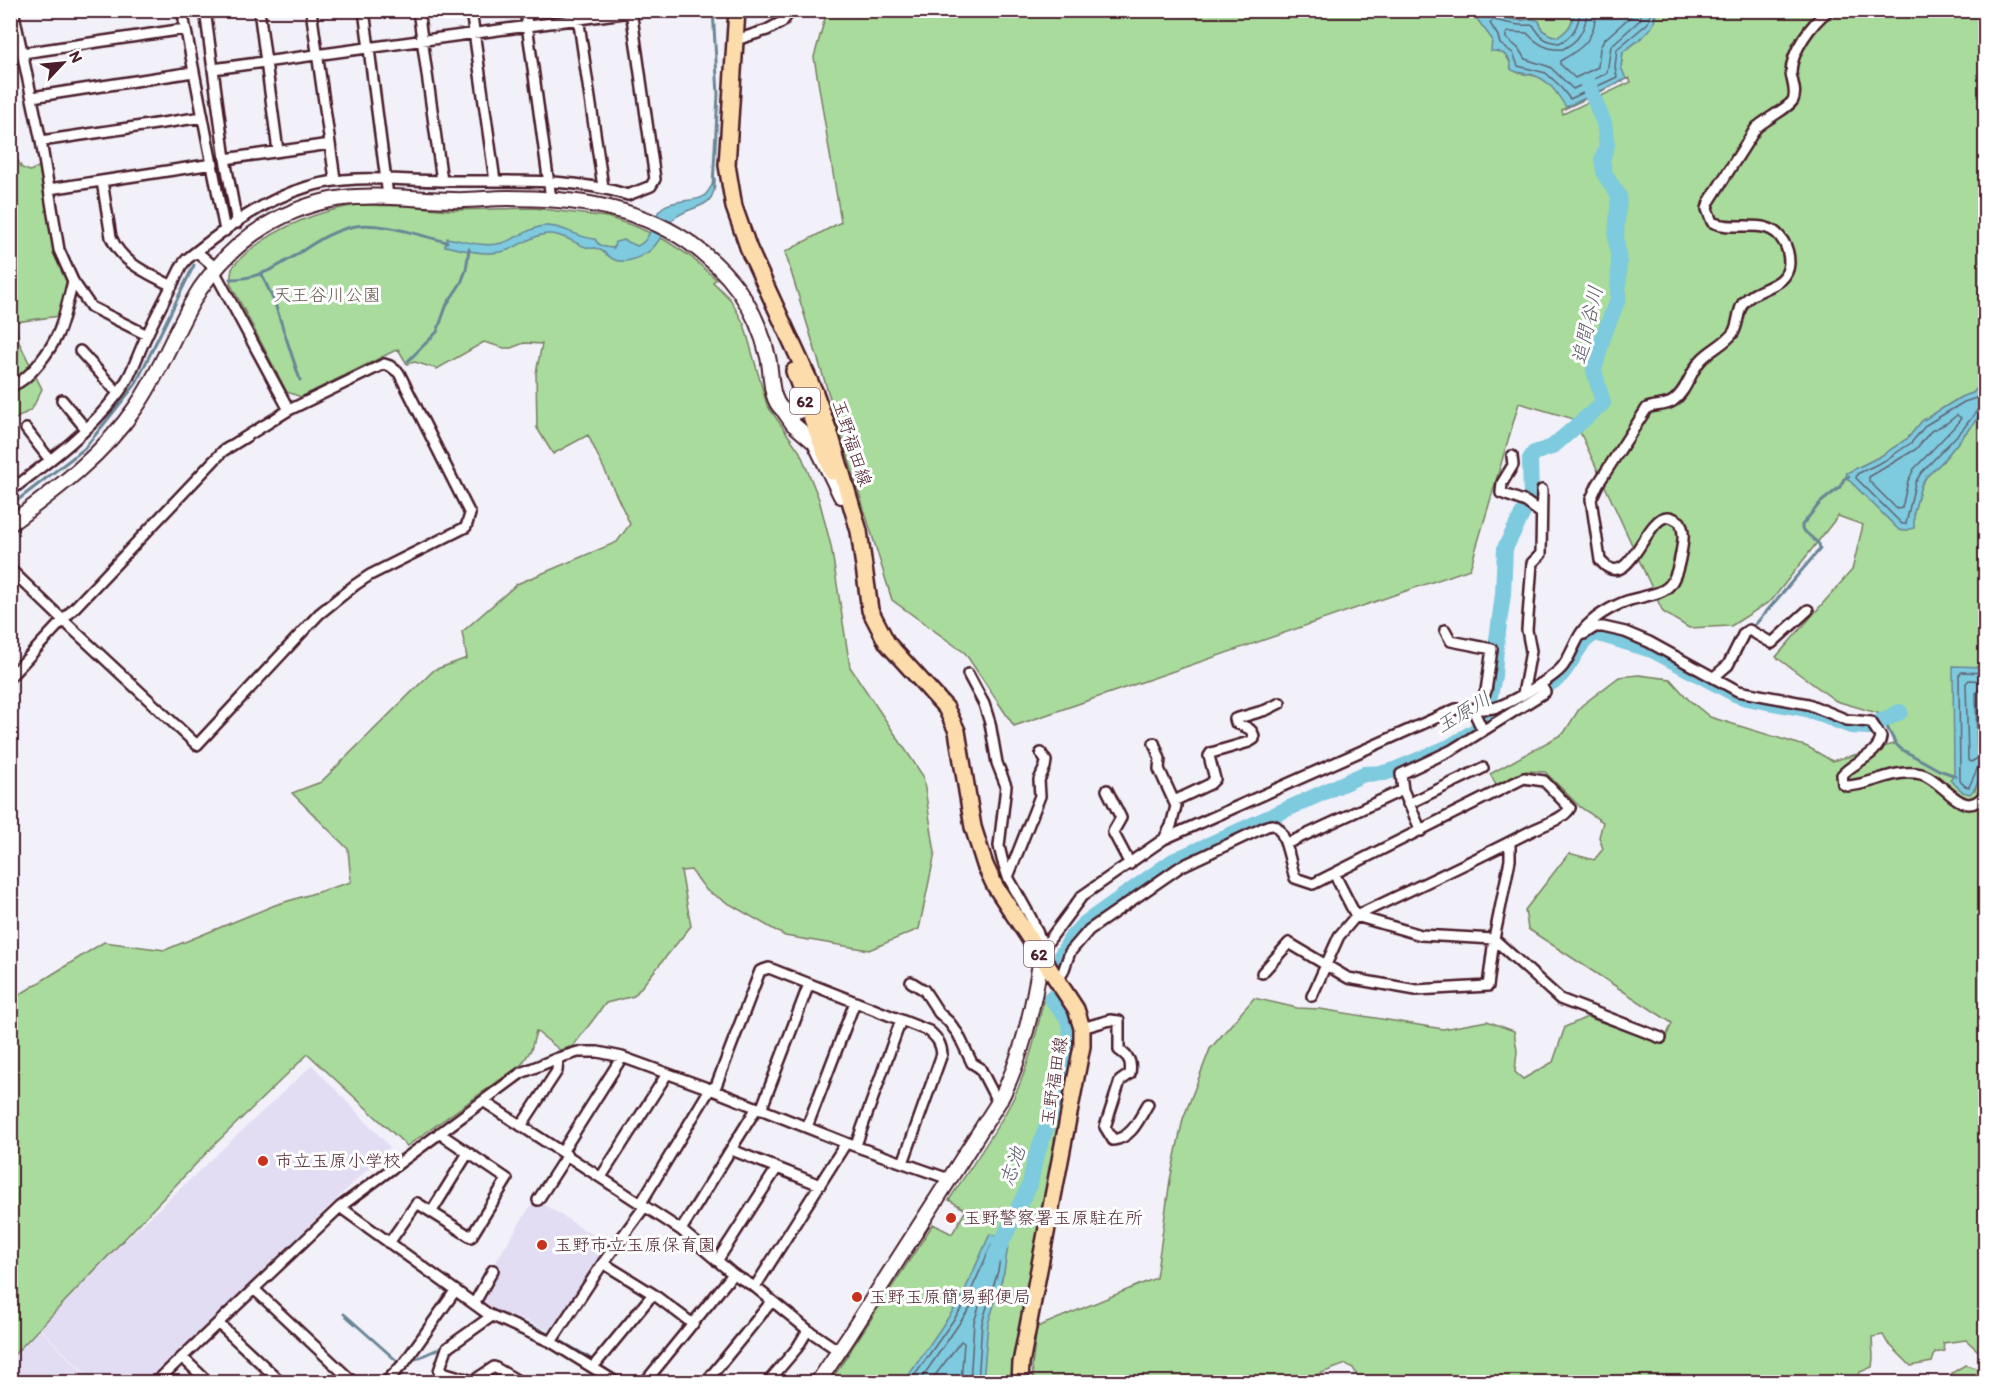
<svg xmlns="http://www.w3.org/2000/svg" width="1996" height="1393" font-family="Itim,'Klee One',sans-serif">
<rect width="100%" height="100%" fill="#f2f0f9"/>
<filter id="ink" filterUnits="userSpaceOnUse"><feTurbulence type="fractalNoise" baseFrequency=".0167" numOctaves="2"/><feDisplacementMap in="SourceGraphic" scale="12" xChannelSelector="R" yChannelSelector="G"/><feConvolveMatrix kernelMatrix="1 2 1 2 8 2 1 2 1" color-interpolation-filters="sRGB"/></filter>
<g filter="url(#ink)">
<path fill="#e2ddf2" d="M312 1065 390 1147 149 1382H94L36 1324Z
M535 1199 612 1247 554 1333 530 1322 491 1310 473 1298Z
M36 1325 92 1382H11L10 1357Z"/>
<path fill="#a8db9c" stroke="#797d64" stroke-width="1.5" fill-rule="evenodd" d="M827 11H1471C1480 20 1492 31 1493 44 1501 53 1511 56 1511 69 1519 76 1532 73 1541 78 1546 80 1550 84 1554 88L1621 67 1623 51 1651 28 1656 13 1654 11H1985V379L1973 393 1961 397 1922 421 1908 438 1881 456 1847 473 1914 512 1921 485 1926 477 1942 462 1985 409V667L1983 668 1954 775 1950 780 1975 790 1980 774 1985 767V1357L1966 1340 1943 1343 1945 1351 1935 1353 1932 1362 1911 1366 1887 1342 1883 1335 1872 1337 1873 1358 1872 1367 1860 1372 1855 1382H1383L1379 1378 1370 1377 1361 1382 1353 1368 1346 1364 1297 1382H1034L1032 1366 1037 1327 1156 1278 1170 1180 1183 1119 1210 1049 1254 998 1297 1008 1320 1009 1443 1029 1487 1021 1514 1031 1517 1051 1515 1072 1523 1079 1553 1062 1565 1027 1587 1017 1663 1044 1672 1023 1528 929 1525 910 1569 853 1594 860 1603 849 1599 837 1603 822 1580 807 1545 772 1526 771 1496 785 1490 774 1564 733 1581 706 1619 677 1639 675 1670 679 1689 700 1710 717 1808 747 1832 761 1894 744 1884 715 1836 701 1776 657 1852 570 1863 525 1838 516 1772 600 1731 626 1689 628 1663 612 1574 419 1519 403 1470 569 1014 726 965 653 892 600 785 252 841 222 814 57ZM1629 78 1631 82 1563 114 1562 110Z
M1486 11H1574C1573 23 1569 30 1559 37L1550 35 1542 30 1539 21C1521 19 1503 18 1486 11Z
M11 139 16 144 17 159 22 168 30 171 40 166 67 282 59 316 16 322 19 342 42 389 32 409 11 422Z
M357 205 407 206 449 210 534 208 607 217 637 227 665 240 690 256 716 279 713 282 730 299 744 324 767 405 800 452 819 499 831 546 850 667 923 776 935 853 919 929 869 950 785 936 707 891 691 870 681 871 691 926 634 996 606 1003 573 1046 560 1050 536 1031 531 1050 522 1064 407 1146 308 1054 213 1146 11 1358V1000L104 942 165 950 275 905 351 882 348 849 292 793 321 782 434 670 467 658 462 632 517 584 617 542 630 524 588 435 553 454 537 428 536 373 542 344 524 343 511 348H504L484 342 437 369 415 362 407 364 398 349 301 397 287 392 230 283C231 279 231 273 232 269 235 262 245 254 251 249 283 225 318 211 357 205Z
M1052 993 1060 996 1075 1021 1076 1040 1073 1061 1064 1084 1059 1125 1014 1361 1011 1382H830L933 1224 952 1234 966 1210 949 1200C971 1166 996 1133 1014 1097 1028 1068 1039 1027 1044 995Z
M1965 1365 1979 1369 1985 1376V1382H1947L1952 1373Z"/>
<path fill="#7ecade" stroke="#698696" stroke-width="1.5" d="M1471 11C1486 9 1500 16 1515 20 1524 22 1532 16 1539 21L1542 30 1550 35 1558 37C1569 30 1573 23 1574 11H1654C1660 29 1635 42 1623 52L1621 67 1626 79 1566 107C1556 92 1549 79 1530 74 1523 72 1517 74 1511 69 1511 56 1504 51 1491 51L1492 39Z
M715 180C715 211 695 203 676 217 664 225 661 244 648 252 639 258 623 265 613 259 608 257 604 251 598 249 592 247 595 249 589 248 576 245 565 234 550 234 536 233 521 245 508 250 488 257 465 250 445 246L447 238C464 241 485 248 502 243 516 239 532 226 545 226 563 225 577 238 595 239 598 246 607 248 614 248L615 242 624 240 637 246C654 239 650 217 663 207 675 199 697 202 704 196 709 192 712 185 715 180Z
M1985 379V409L1942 462 1926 477 1921 485 1914 512V528L1904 531 1899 530 1846 477 1847 473 1881 456 1908 438 1922 421 1961 397 1973 393Z
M1953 666 1985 667V767C1979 776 1978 787 1970 794L1963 792 1950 780 1954 775Z
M990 1234 1009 1239 1004 1272 988 1324 983 1382H904L961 1299Z"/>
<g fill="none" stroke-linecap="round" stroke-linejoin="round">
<path stroke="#5f6373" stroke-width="1.5" d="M1580 10C1579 26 1573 37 1559 43 1543 41 1541 37 1533 25 1518 27 1507 22 1493 20L1490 23 1498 36 1500 44 1513 53 1518 66 1546 73 1558 84 1570 99 1617 77 1615 67 1617 49 1647 24 1650 18 1649 10
M1587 10C1586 29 1579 41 1563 49 1548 51 1537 44 1527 33L1508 32 1506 34V38L1518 48 1525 59 1550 67 1573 89 1607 73 1611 46 1640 20 1642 10
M1596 10C1595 40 1583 48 1560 61V64L1575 78 1598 67 1600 48 1604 40 1632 15 1633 10
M1986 388 1976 398 1964 402 1926 425 1911 443 1884 461 1857 474 1856 478 1902 524H1906L1915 483 1921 473 1963 429 1979 408 1986 406
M1957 415 1961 418 1957 424 1914 469 1908 481 1902 508 1897 509 1869 481V477L1916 449 1931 431 1947 423Z
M1986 673 1962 672 1959 675 1960 781 1965 786 1969 787 1978 767 1986 764
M1986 681 1969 680 1966 683 1968 760 1971 762 1978 758 1986 757
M1986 690H1978L1976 693 1977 746 1979 748H1986
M910 1382 966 1302 992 1244 995 1242 1000 1244 1002 1246 998 1271 982 1323 978 1382
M919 1382 974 1302 977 1301 980 1304 974 1322 970 1382
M930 1382 961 1341 964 1343 961 1382"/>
<path stroke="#698696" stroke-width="3" d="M713 185 718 95 713 10
M261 273 274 301 300 380
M230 279C282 280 308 234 356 226 383 222 421 236 447 242
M408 361 437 332 447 304 461 283 466 270 469 249
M10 506 84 449 135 385 194 265
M1722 676 1731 670 1754 626 1820 549 1819 544 1802 529V525L1820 503 1840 487 1844 479 1849 476
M1883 720 1896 744 1901 749 1939 770 1956 776
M494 1312 541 1330 585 1355 625 1382
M344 1314 397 1361
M411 1361 445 1346"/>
<path stroke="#7ecade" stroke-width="16" d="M1486 722 1488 705 1494 676 1496 647 1503 594 1505 548 1531 497 1530 459 1534 453 1552 447 1603 403 1594 370 1604 334 1618 299 1619 263 1616 236 1619 196 1605 175 1602 160 1607 145 1604 123 1587 82
M1058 961 1072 937 1084 924 1173 861 1364 774 1384 773 1394 770 1451 746 1557 679C1572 666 1578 640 1596 633L1652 650 1735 694 1746 698 1806 709 1851 726 1869 727 1900 712
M995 1256 1030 1184 1035 1160 1066 1070 1071 1029 1067 1017 1051 998"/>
<g stroke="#4a1f2b" stroke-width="14">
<path id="street" d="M13 10 41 141 59 250 73 281 91 307 147 335
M182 10 225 231
M205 10 225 159 237 223
M259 10 278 151
M311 10 335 179
M364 10 388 196
M418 10 442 181
M471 10 495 181
M525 10 551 199
M577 10 603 187
M736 40 767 30 782 22 791 10
M23 53 185 29
M213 69 631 12
M32 97 193 72
M41 141 203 117
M225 159 330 144
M102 181 111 237C122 264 148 273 172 286
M49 189 213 164
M197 252 210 263 289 410 223 451 63 620 197 745 319 614 355 585 370 575 466 527 470 514 399 373 390 366 384 364 289 410
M80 351 118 393
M10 386C29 382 52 348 59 331 65 315 69 297 73 281
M62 400 86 429
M26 429 50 460
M1512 456 1513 465 1502 483 1501 493 1526 502 1541 513
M10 491C48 462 87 434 116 396 131 378 137 356 147 335 158 311 171 288 182 265L187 259C223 230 263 200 307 187 353 173 396 181 443 181 504 182 569 176 628 195L651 186 655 179 631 10
M10 569 63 620 10 677
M1445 630 1451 641 1492 649 1486 691 1475 714 1483 731
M1584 634 1595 627H1603L1625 632 1649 642 1738 691 1808 704 1847 720 1871 722 1881 737C1879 755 1853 762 1842 775L1843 784 1847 786C1872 785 1896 768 1921 774 1945 780 1963 824 1986 793
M968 674 984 704 990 723 997 763 1006 786 999 846 1002 859 1008 877 1031 918 1044 947
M1714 677 1728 665 1744 633 1749 630 1772 643 1808 610
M1523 694 1531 651 1527 630 1532 563 1541 554 1542 490
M1154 743 1160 759 1159 769 1176 806 1171 826 1164 839
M1107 790 1121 818 1113 832 1130 864
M1174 801 1210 784 1215 779 1209 756 1211 753 1249 742 1254 739C1254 728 1245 727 1236 723L1235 719 1266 710 1280 703
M1408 804 1483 768
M1421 831 1403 790 1401 774 1452 750 1545 692 1540 684
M1286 844 1403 790
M1335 875 1356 916 1421 935 1494 939 1560 999 1661 1038
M1008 877 1040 796 1039 780 1045 767 1046 761 1041 753
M1041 958 1044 947 1082 896 1164 839 1456 709C1468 708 1481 710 1493 708 1508 705 1554 678 1563 666 1573 653 1577 633 1590 623 1599 614 1617 604 1630 600 1665 591 1674 594 1681 553 1683 542 1685 532 1680 522 1676 520 1672 516 1667 517 1644 518 1629 596 1600 560L1591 499 1598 484 1647 408C1655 405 1666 406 1673 401 1687 391 1690 372 1701 360 1710 350 1725 344 1733 333 1739 324 1737 312 1743 303 1756 286 1788 289 1789 263 1789 255 1787 247 1783 241 1768 215 1735 233 1712 222L1707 209 1709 202 1756 128C1764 120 1789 108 1793 100 1797 92 1792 82 1791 73 1791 51 1812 23 1829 10
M1262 973 1289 943 1348 978 1416 990 1488 986 1494 939 1510 860V842
M1057 980 1063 972 1070 952 1089 930 1180 867 1267 826C1271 825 1273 824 1277 827 1286 834 1291 867 1295 878L1313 884 1524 778 1544 781 1570 808C1564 819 1543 825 1531 831 1474 861 1414 888 1356 916L1339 936 1312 996
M911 982 924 990 939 1013 949 1022 958 1034 972 1063 980 1068 998 1103
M1082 1028 1110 1020 1119 1021V1050C1129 1057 1132 1061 1130 1074L1120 1081 1105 1127 1113 1140C1132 1138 1139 1119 1148 1104
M483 1101 681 1230 733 1274 755 1287 808 1330 839 1351
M761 1110 809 984
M521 1126 557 1071 558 1058
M807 1127 855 1002
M856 1145 901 1020
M732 1150 820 1185
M562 1152 622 1057
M601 1177 667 1074
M538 1200 567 1155
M641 1203 710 1089 716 1086 760 971 769 968 929 1031C937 1038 941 1043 942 1054L903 1163
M340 1207 488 1314 551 1342 616 1382
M432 1211 468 1153
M681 1230 756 1109
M389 1243 417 1203 471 1237 507 1179 439 1133
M717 1261 777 1168
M603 1263 653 1294 693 1324
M755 1287 846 1143
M254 1289 353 1382
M474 1304 493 1270
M492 1316 447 1348 439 1371 473 1381 494 1367 520 1382
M218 1323 281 1382
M551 1342 603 1263 645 1206
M182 1357 208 1382
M593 1367 653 1294
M156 1382 340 1207 521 1073 558 1058 578 1052H598L622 1057 710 1089 846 1143 949 1179
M386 1382 405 1362 455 1291
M645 1382 733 1274
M706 1382 772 1301
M768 1382 797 1348 808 1330"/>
</g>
<g stroke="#4a1f2b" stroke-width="18">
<path id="secondary" d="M784 411 793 424 815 443 841 496
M10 524C57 489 102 456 136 407 162 370 176 327 200 289 217 265 240 241 265 226 333 185 380 198 453 200 471 201 489 198 507 198 571 198 633 205 687 241 730 271 756 306 768 357 772 373 769 397 782 409 791 417 806 408 817 404
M818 1382 849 1336 1000 1100C1023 1056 1033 1006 1041 958"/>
</g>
<g stroke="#4a1f2b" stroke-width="20">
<path id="primary" d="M737 10 727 165 734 207 751 255
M748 247 815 393 831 437 859 531 870 610 887 643 946 708 957 731 973 827 985 865 995 886 1076 1009 1082 1028V1046L1021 1363 1020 1382
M794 371 832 472"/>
</g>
<use href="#street" stroke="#fff" stroke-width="9"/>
<use href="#secondary" stroke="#fff" stroke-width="14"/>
<use href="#primary" stroke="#fddcac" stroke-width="15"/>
</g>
</g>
<g fill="#c8321e" stroke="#fff" stroke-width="2">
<circle cx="263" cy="1161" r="6"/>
<circle cx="951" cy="1218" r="6"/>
<circle cx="542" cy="1245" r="6"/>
<circle cx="857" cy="1297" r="6"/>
</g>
<g text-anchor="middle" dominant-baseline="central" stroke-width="6" stroke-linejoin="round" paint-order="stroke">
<g fill="#fff" stroke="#80626b" stroke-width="1.5">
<rect x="790" y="388" width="30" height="26" rx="4.5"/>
<rect x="1024" y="941" width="30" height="26" rx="4.5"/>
</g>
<g font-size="16" font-weight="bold" fill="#4a1f2b">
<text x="805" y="401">62</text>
<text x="1039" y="954">62</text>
</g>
<g font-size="18" fill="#66574d" stroke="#fff">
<text x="327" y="295">天王谷川公園</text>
</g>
<g font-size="18" fill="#4a1f2b" stroke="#fff">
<text transform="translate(852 443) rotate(72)">玉野福田線</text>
<text transform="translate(1054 1081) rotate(-81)">玉野福田線</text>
</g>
<g font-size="18" fill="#4a1f2b" stroke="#fff" text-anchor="start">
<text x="275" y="1161">市立玉原小学校</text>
<text x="963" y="1218">玉野警察署玉原駐在所</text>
<text x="554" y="1245">玉野市立玉原保育園</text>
<text x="869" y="1297">玉野玉原簡易郵便局</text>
</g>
<g font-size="20" font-style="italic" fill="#5c5b6a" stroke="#fff">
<text transform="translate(1587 325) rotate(-77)">追間谷川</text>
<text transform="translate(1463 712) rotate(-31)">玉原川</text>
<text transform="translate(1012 1166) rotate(-70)">志池</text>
</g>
</g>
<rect width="1996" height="1393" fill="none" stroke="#fff" stroke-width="36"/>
<rect x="18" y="18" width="1960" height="1357" fill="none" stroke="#4a1f2b" stroke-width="2" filter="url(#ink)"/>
<g transform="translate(63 63) rotate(64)" stroke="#ffffff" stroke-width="4.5" paint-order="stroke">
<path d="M0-4.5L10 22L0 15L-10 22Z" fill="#4a1f2b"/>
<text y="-9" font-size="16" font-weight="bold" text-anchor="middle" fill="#4a1f2b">N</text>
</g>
</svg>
